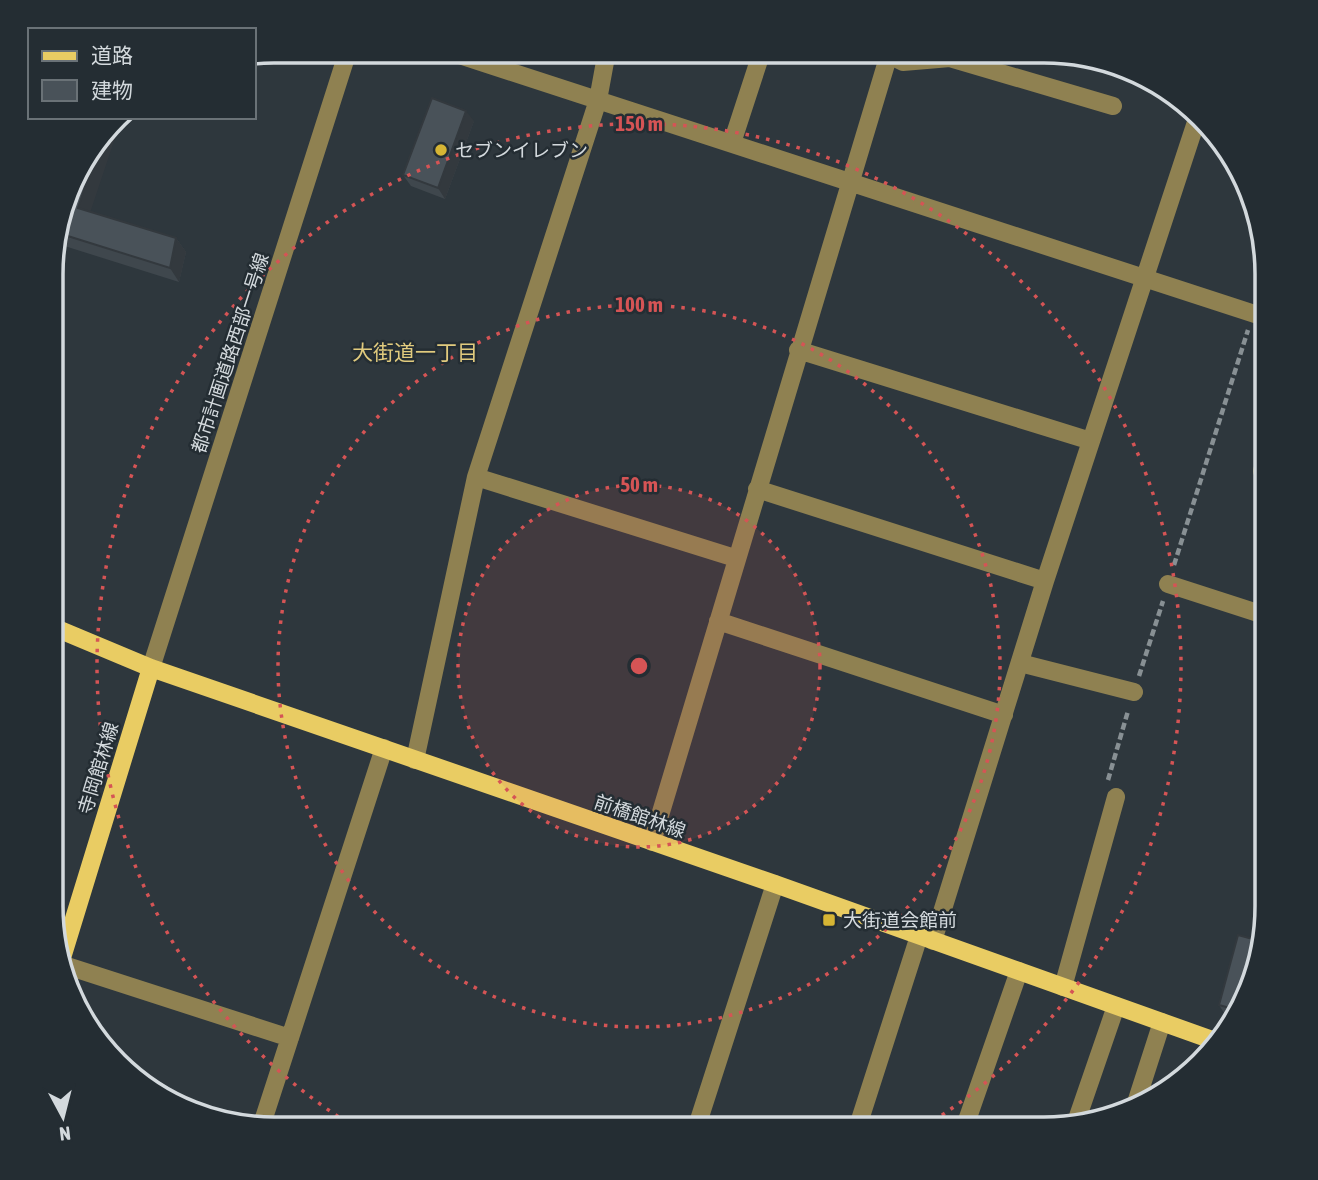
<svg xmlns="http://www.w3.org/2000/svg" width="1318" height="1180" font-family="'Asap Condensed','Noto Sans JP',sans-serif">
<rect width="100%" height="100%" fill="#2e373d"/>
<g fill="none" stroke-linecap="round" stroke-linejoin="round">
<path stroke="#889094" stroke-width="4.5" stroke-dasharray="7 3.5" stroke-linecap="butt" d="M1174 565 1248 330
M1139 676 1163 601
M1108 780 1128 711"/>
<path stroke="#8f8151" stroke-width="18" d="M447 51 1267 318
M889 55 903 62 950 58 1113 106
M732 143 762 51
M798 350 1091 441
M1267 455 1262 471 1267 477
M476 477 735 558
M757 489 1045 581
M1168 584 1267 616
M718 621 1004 715
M1020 663 1134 692
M151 668 348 51
M415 760 476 477 598 100 607 51
M652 842 890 51
M933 941 1045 581 1198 116
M61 964 290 1038
M1063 987 1116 797
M1134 1109 1162 1022
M1075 1125 1116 1006
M261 1127 384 748
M696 1129 775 884
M857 1129 919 936
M964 1129 1019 971"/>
<path stroke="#e9cc63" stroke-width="18" d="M53 627 151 668 775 884 1215 1041
M61 961 151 668"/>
</g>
<path fill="#3f474d" d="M474 121 445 199 411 186 403 175Z
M91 212 176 238 186 252 179 282 55 243V231Z
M1250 992 1232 1017 1226 1016 1219 1005Z"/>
<path fill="#33393e" d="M466 111 474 121 445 199 438 188Z
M118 117H122L87 222 78 208 101 138Z
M176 238 186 252 179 282 170 268Z
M56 260 63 270 55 297V263Z"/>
<path fill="#495259" stroke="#33393e" stroke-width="2" d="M432 98 466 111 438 188 403 175Z
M101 138 78 208 176 238 170 268 55 232 80 163Z
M1238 935 1260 941 1250 992 1237 1010 1219 1005Z"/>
<circle cx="639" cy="666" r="181" fill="#d55455" fill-opacity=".12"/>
<g fill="none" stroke="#d55455" stroke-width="3.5" stroke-dasharray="3.5 7">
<circle cx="639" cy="666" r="181"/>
<circle cx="639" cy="666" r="361"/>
<path d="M356 1128A542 542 0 1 1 922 1128"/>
</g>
<g fill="#d6b534" stroke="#242d33" stroke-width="2.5">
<circle cx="441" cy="150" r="7"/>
<rect x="822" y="913" width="14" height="14" rx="3.5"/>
</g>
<g text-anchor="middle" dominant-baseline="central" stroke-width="5" stroke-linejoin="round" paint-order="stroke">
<g font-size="19" fill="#d3d9dd" stroke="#242d33" text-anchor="start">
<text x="455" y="150">セブンイレブン</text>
<text x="843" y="920">大街道会館前</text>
</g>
<g font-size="19" fill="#d3d9dd" stroke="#242d33">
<text transform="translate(230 353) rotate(-72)">都市計画道路西部一号線</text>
<text transform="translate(98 768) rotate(-73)">寺岡館林線</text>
<text transform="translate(640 816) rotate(19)">前橋館林線</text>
</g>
<g font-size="21" fill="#e1cb7e" stroke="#242d33">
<text x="415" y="352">大街道一丁目</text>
</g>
</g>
<path d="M0 0H1318V1180H0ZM274 63H1044A211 211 0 0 1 1255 274V906A211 211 0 0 1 1044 1117H274A211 211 0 0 1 63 906V274A211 211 0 0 1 274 63Z" fill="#242d33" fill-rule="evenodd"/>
<path fill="none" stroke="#d3d9dd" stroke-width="3.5" d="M274 63H1044A211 211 0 0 1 1255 274V906A211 211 0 0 1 1044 1117H274A211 211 0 0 1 63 906V274A211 211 0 0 1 274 63Z"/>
<circle cx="639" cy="666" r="10" fill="#d55455" stroke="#242d33" stroke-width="3.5"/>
<g font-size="21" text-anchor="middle" font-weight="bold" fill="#d55455" stroke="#242d33" stroke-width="5" stroke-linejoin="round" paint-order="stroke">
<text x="639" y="131">150 m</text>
<text x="639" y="312">100 m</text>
<text x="639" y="492">50 m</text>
</g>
<rect x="28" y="28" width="228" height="91" fill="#242d33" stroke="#6a7277" stroke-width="2"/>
<rect x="42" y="51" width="35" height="10" fill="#e9cc63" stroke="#6a7277" stroke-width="2"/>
<text x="91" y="63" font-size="21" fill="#d3d9dd">道路</text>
<rect x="42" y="80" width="35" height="21" fill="#495259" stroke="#6a7277" stroke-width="2"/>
<text x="91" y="98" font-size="21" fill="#d3d9dd">建物</text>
<g transform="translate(63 1117) rotate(173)" stroke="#242d33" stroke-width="5" paint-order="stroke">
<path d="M0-5L12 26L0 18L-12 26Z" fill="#d3d9dd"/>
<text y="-10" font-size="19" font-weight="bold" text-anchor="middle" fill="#d3d9dd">N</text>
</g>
</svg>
